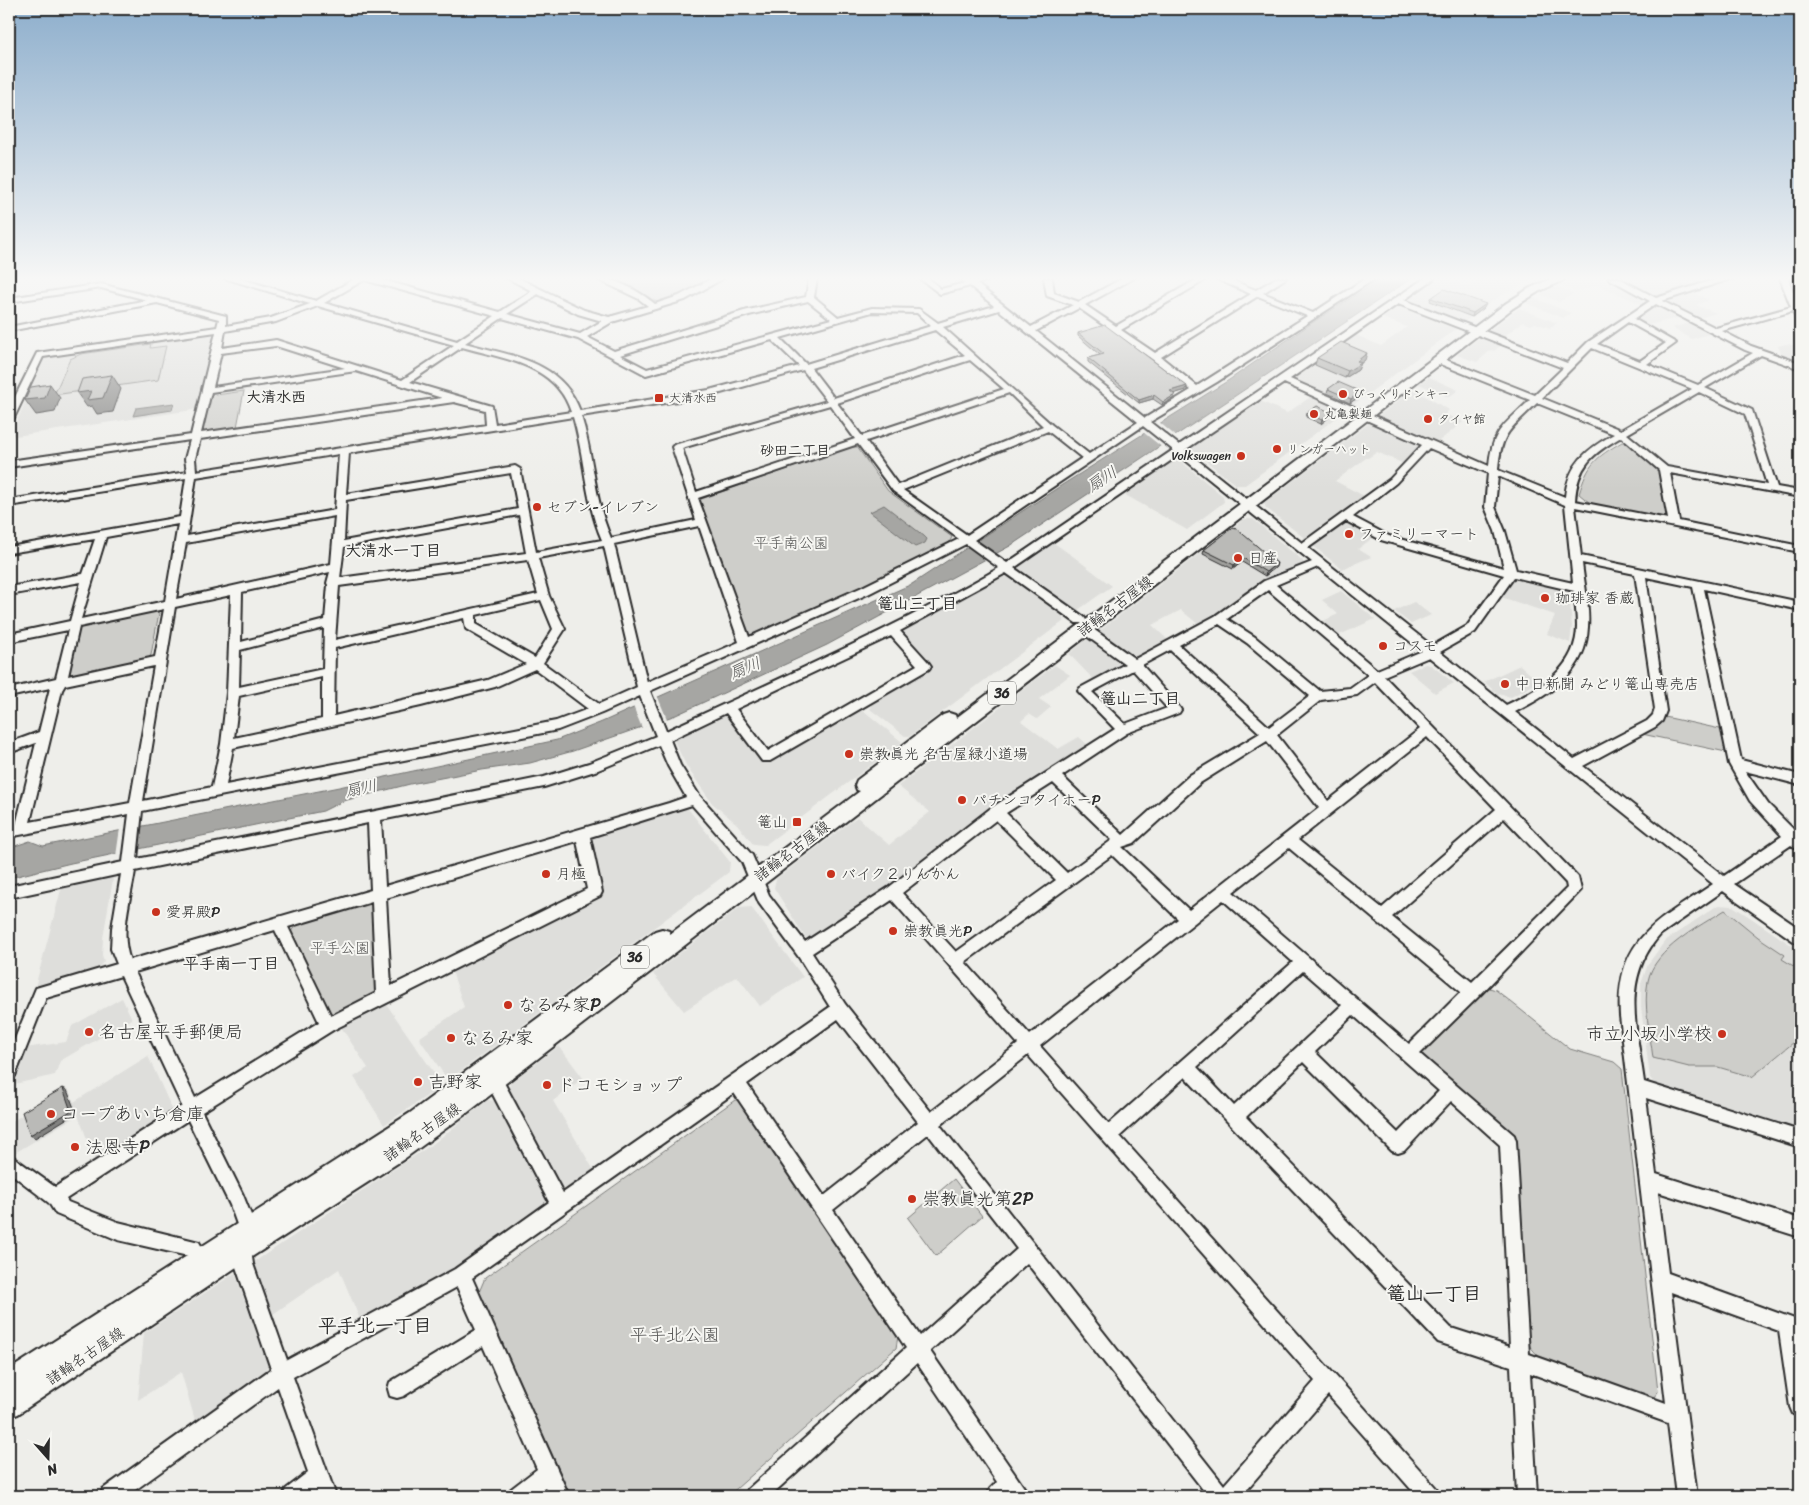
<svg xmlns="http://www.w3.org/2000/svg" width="1809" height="1505" font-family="Sriracha,'Klee One',sans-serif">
<rect width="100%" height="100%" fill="#eeeeea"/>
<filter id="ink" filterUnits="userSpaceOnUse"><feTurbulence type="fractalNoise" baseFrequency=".02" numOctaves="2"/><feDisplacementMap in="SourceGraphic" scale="10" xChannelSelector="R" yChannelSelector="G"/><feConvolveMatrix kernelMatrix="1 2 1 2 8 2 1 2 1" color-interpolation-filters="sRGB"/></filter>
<g filter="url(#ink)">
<path fill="#dededb" d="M1436 278H1443L1467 287 1479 278H1534L1495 299 1462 324 1403 300Z
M1579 278H1602L1648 302 1644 305 1597 285 1575 292 1560 285Z
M1623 278H1723L1659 297Z
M1557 286 1573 294 1559 302 1540 294Z
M1692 292 1709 300 1696 305 1716 313 1700 318 1664 300Z
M1534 298 1571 313 1563 318 1526 303Z
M1398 304H1402L1459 327 1353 405 1348 406 1293 382 1292 378 1354 334 1381 346 1407 327 1380 317Z
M1654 305 1678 318 1644 326 1633 319Z
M1519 308 1557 323 1550 328 1535 323 1531 325 1523 322 1500 339 1490 335 1487 332Z
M1689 323 1709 334 1692 339 1672 328Z
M211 334 214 335 197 408 193 410 16 436 11 435 43 360 51 356Z
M1480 337H1488L1504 343 1494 351 1491 350 1477 362 1457 355Z
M1786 344 1800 346V362L1782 356 1778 346Z
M1429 377 1458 390 1449 397 1419 384Z
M1413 389 1449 410 1445 414 1463 422 1434 445 1380 420 1377 417Z
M1312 396 1342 410 1343 413 1245 485H1236L1189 448 1258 400 1287 413Z
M1368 424H1373L1419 445 1420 447 1404 464 1377 452 1368 458H1366L1335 481 1366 497 1307 540 1266 508 1264 503Z
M1173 458 1178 459 1223 496 1224 502 1187 530 1122 493Z
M1244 519H1253L1303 561V565L1266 581 1217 616 1199 625 1181 610 1152 625 1169 641 1139 657 1130 656 1098 634V632Z
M1344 521 1351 522 1376 535 1358 549 1371 557 1342 569 1312 545Z
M1051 541 1074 557 1112 586 1078 610H1074L1016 569V566Z
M1004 575H1007L1062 616 1064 621 910 736H905L870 709 872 700 929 667 902 637 901 632Z
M1517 576 1563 587 1569 591 1572 626 1570 643 1547 634 1555 615 1501 597 1513 577Z
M1341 591 1375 619 1335 637 1319 623 1338 614 1322 600Z
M1414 602 1431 615 1411 624 1394 611Z
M1090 637 1123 661 1124 665 1095 681 1069 654Z
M1425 664 1431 665 1454 683 1435 693 1409 671Z
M1055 665 1070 675 1039 699 1051 707 1037 719 1029 714 1021 721 1058 749 1079 737 1089 746 887 890 814 938 805 937 774 888 776 879 857 817 889 845 930 812 898 786Z
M1520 665 1539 682 1511 697 1498 694 1484 682Z
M854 711H864L902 742 765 845 753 844 737 824 712 803 687 767 674 741 677 735 724 715 730 716 765 762Z
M684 808 689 810 730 862 729 872 454 1076H445L419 1038 464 1007 451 968 603 894 589 840 595 834Z
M108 875 113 879 103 938 102 955 104 961 96 971 34 991 62 886Z
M1718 905 1733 906 1800 951V1133L1660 1090 1650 1078 1641 1007V984L1648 964 1665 941Z
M751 907 803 977 760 1006 737 976 684 1011 653 974 739 908Z
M122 998 132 1019 60 1061 55 1075 10 1085 25 1048 66 1042 72 1026Z
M379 1004 387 1005 439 1080 437 1089 384 1125 354 1077 368 1068 339 1024Z
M559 1046 583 1078 553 1101 595 1172 569 1189 559 1187 509 1090 510 1083Z
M148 1056 172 1109 169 1116 96 1163 78 1115 13 1154 9 1151V1123L68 1088 74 1102Z
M488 1100 496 1101 546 1199 543 1207 459 1270 361 1322 339 1269 273 1314 254 1262 434 1143Z
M235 1273 268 1365 261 1381 197 1427 181 1372 138 1400 144 1333Z"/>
<path fill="#cececa" stroke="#7c7c7a" d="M617 278H712L662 304 611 281Z
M151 344 150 348 166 346 158 380 54 395 70 359 81 354Z
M244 391 237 427 201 433 209 396Z
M1622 442 1629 444 1661 470 1668 516 1663 517 1590 503 1579 494C1588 464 1595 458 1622 442Z
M852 447H857L888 491 952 537 949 543 911 566 751 637 747 636 700 501 701 499Z
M155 611 159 613 151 655 147 660 72 676 68 673 77 631 84 626Z
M1665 717 1720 729 1726 752 1642 734 1660 725Z
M370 900 376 903 380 990C369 1003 346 1014 329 1013L290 933 298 922Z
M1725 910 1758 937 1785 955 1782 959 1800 970V1037L1752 1077 1718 1067H1689L1653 1058C1650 1033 1643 1006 1648 981 1654 949 1700 926 1725 910Z
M1486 987 1496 990 1570 1049 1614 1062 1622 1069 1658 1392 1653 1398 1541 1359 1526 1342 1515 1141 1426 1063 1422 1052Z
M735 1100H741L898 1336 896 1348 728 1496H571L479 1292 485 1278Z
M954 1179 982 1216 936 1256 908 1218Z"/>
<path fill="#a6a6a3" stroke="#757573" d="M1382 278H1412L1010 546 827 645 676 715 573 751 530 763 482 770 410 784 343 801 323 811 71 863 9 878V848L30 841 43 846 339 787 557 740 602 722 912 584 1062 485 1229 380 1312 323Z
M174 403 172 410 133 416 136 408Z
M884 505 924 536 927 539 925 543 915 547 870 512Z"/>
<path fill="#eeeeea" d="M1159 422 1178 438 1163 448 1143 432Z
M657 695 667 719 642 728 633 706Z
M142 823 138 852 116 856 120 828Z"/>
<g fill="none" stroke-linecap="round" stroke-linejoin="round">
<g stroke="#2b2b2b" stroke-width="4">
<path id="minor" d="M224 278H238L316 301 356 278H375L500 312 532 291 507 278H518L584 310 609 317 648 306 639 299 595 278C616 278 639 291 655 304L679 296 713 278H724L685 300 612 322 587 337 614 351 744 311 806 297 809 278H817L814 297 838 317 872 308 919 309 938 323 994 306 970 286 940 294 919 278H928L941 289 965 283 960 278H969L972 281 995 278 977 284 1031 327 1073 305 1047 296 1044 278H1052L1054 293 1079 302 1123 278H1134L1085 305 1116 326 1199 278H1209L1121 330 1155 353 1251 294 1214 278H1226L1256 290 1276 278H1286L1263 293 1313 313 1366 278H1376L1217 382 1150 422 1179 445 1425 278H1435L1404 300 1567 363 1588 342 1650 301 1608 278H1619L1656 298 1720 278H1734L1662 301 1716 328 1791 307 1780 278H1788L1800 310V322L1796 320 1793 311 1722 331 1751 346 1800 363V369L1761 355 1705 388 1752 410 1777 487 1800 491V497L1670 473 1679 521 1800 546V552L1575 507 1581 556 1800 602V610L1704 589 1741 760 1800 775V785L1745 771 1768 804 1800 836V850L1791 845 1734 884 1800 929V943L1795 942 1723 891 1661 934C1620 979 1637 1028 1644 1082L1800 1131V1147L1646 1098 1656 1174 1800 1219V1237L1658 1192 1668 1273 1800 1321V1339H1798L1800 1350V1416L1793 1414 1790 1407 1779 1331 1671 1292 1697 1496H1677L1668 1423 1530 1373 1537 1496H1517L1511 1366 1438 1342 1185 1077 1120 1136 1437 1489 1440 1496H1417L1328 1395 1241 1496H1208L1027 1263 930 1351 1025 1489 1028 1496H987L990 1489 997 1482 917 1363 770 1496H745L748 1489 906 1348 734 1093 472 1278 569 1496H549L545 1487 534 1496H508L511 1489 537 1469 483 1346 404 1396 397 1398 390 1396 388 1389 390 1382 476 1330 457 1287 293 1377 336 1496H316L315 1492 309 1496H283L286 1489 308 1472 278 1387 127 1496H100L103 1489 271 1369 235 1264 233 1250 239 1230 230 1205 188 1120 66 1199 68 1202 118 1222 199 1242 209 1259 206 1265 200 1268 194 1265 188 1256 118 1240 56 1214 49 1203 9 1172V1154L55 1187 182 1106 121 976 46 998 15 1076 9 1079V1053L36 988 117 964 111 949 112 928 121 874 9 898V886L123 862 129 814 9 837V827L16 825 36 743 9 753V743L39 732 50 688 9 697V689L56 678 68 630 9 642V634L70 621 81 582 9 595V587L83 574 95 539 9 553V547L180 517 186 478 9 506V500L187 472 185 459 190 440 9 467V461L191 435 216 332 43 357 14 418 9 421V409L37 353 217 327 219 319 157 303 9 331V327L147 300 101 288 9 302V298L101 284 226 316V326L271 318 310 304ZM364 280 495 316 457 341 324 303ZM538 294 578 314 602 321 580 334 507 314ZM1258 296 1307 316 1197 386 1161 357ZM808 301 831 319 647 369 620 355 749 315ZM1398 304 1563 368 1535 395 1441 358H1435V362L1530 400C1506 424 1492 429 1489 466L1290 379ZM1656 304 1745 350 1753 353 1698 385 1647 364 1676 343 1634 319ZM318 306 454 345 402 380 276 340 222 348 225 331 276 322ZM1079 308 1152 359 1191 390 1145 418 1036 331ZM999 310 1138 422 1089 454 1052 425 943 327ZM872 312 917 313 931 326 806 364 780 338ZM502 318 578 339 646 375 772 340 799 366 709 390 580 411C561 360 511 356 465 343ZM1628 322 1666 343 1640 361 1597 344ZM935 330 965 355 834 398 811 368ZM276 346 345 368 213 387 221 353ZM462 347C504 359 556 364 571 412L495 424 492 406 410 382ZM1592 348 1690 388 1692 389 1621 430 1542 398ZM970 360 1004 389 862 436 837 403ZM803 370 827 401 674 445 672 447 696 520 611 538C594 501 594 456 581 416L710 396ZM356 371 442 398 201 433 211 392ZM1284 383 1422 445 1390 479 1302 543 1185 450ZM1699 392 1745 414 1767 485 1667 467 1627 434ZM1009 393 1043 426 898 485 866 441ZM454 402 485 410 486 425 196 471 195 459 200 439ZM1537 403 1614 434C1587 449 1568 464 1565 497L1498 470C1501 431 1511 429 1537 403ZM830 405 855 439 696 492 682 448ZM573 417C585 457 585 502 602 540L536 552 520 469 515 466 346 494 349 453ZM1143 426 1173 450 1007 563 974 540ZM1048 431 1082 458 967 535 903 490ZM1621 437 1659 470 1668 519 1575 501C1577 466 1592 454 1621 437ZM858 444 893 491 959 539 860 588 749 637 698 498ZM1429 448 1488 473 1485 507 1495 531 1504 568 1389 536 1353 517 1396 483ZM339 454 335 510 187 536 196 477ZM1179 455 1312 562 1264 581 1215 616 1135 659 1089 626H1081L1079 629 1081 632 1125 664 1080 688 1078 691 1115 729 991 808 888 888 805 942 769 895 752 855 699 795 680 765 670 740 726 713 762 761H770L929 669 931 666 929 663 900 631 1006 573 1076 623H1084L1086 620 1084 617 1014 568ZM511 473 518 509 344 541 346 500ZM1498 476 1565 505 1573 583 1516 570 1505 531 1495 507ZM519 515 526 553 340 578 344 547ZM335 516 331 564 176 599 186 543ZM1346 521 1381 540 1504 575 1467 626 1432 646 1308 548ZM178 524 165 601 81 619 106 537ZM699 526 739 642 647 682 614 544ZM966 544 999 568C892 630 778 679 666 731L650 691 868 594ZM604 546 637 687 599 704 543 663 565 629 549 596 538 558ZM528 560 538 594 335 640 339 586ZM1582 563 1635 574 1655 709 1653 715 1647 721 1574 759 1515 712C1551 694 1586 672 1588 627 1590 607 1584 583 1582 563ZM1318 567 1422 651 1377 670 1276 585ZM330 572 327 583 328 585 325 620 241 642 242 592ZM1514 577 1574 591C1575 602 1577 614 1577 626 1577 668 1540 689 1506 705L1440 652 1475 632ZM1646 577 1693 587 1729 764 1750 801 1782 836 1724 876 1583 766 1655 727 1662 721 1666 711ZM1268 590 1368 675 1350 688 1320 691 1255 637 1227 619ZM231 595 227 693 221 744 212 787 143 801 175 607ZM541 600 553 629 535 658 476 624V615ZM164 609 155 657 68 676 79 627ZM464 618 466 629 526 664 488 680 334 716 335 648ZM1219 624 1247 643 1310 696 1269 727 1179 645ZM324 628 323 669 239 687 240 650ZM891 636 917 665 768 751 736 709ZM1170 650 1260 733 1190 775 1123 835 1062 776 1127 733 1179 713 1181 710 1179 707 1142 665ZM1429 657 1713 884C1657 922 1615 939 1620 1016L1666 1403 1529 1354 1516 1141 1514 1135 1420 1054 1478 997 1581 890 1578 877 1384 676ZM154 666 130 803 30 822 62 690 65 685ZM535 669 588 709 556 721 226 785 233 748 421 706 495 687ZM1133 670 1167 708 1125 724 1092 692ZM322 677V719L234 738 239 696ZM1375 682 1420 729 1328 801 1277 735 1321 700 1357 695ZM640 696 656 736 589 763 544 777 137 859 142 811 558 730 602 713ZM1427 737 1496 809 1382 908 1298 840ZM1267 741 1319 808 1189 910 1122 847 1134 843 1200 783ZM659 745 668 766 686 797 669 803 385 886 381 820 544 787 598 770ZM1053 783 1112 840 1067 873 1006 813ZM692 805 742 862 759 903 798 956 830 1007 563 1193 500 1075 494 1072 488 1075 486 1080 488 1085 549 1202 455 1269 287 1360 253 1264 251 1250 257 1230 243 1195 202 1112 333 1030 600 896 602 892 590 837ZM1504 818 1566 883 1567 888 1472 982 1392 917ZM996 820 1056 880 956 952 902 893ZM368 823 371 890 130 960C119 933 131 898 135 871ZM577 841 587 889 391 986 386 898ZM1289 848 1461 992 1409 1044 1233 892ZM1112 855 1178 919 1030 1035 965 962ZM892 900 1018 1044 931 1112 845 1004 812 953ZM1223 900 1293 962 1109 1124 1040 1046ZM372 902 376 993 331 1016 288 927ZM275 930 319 1022 195 1098 135 972ZM1303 971 1342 1005 1234 1106 1197 1067ZM1353 1015 1439 1091 1398 1133 1315 1052ZM838 1019 918 1122 824 1196 747 1084ZM1028 1055 1315 1381 1224 1485 940 1125ZM1303 1062 1392 1151 1398 1153 1404 1151 1451 1101 1500 1145 1510 1347 1451 1328 1246 1117ZM928 1134 1017 1249 920 1336 833 1210Z"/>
</g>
<g stroke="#2b2b2b" stroke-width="4">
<path id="major" d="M1553 278H1568L1538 292 1513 308 467 1113 404 1159 250 1258 18 1414 9 1417V1370L410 1113 655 931 662 929 669 931 670 934 860 791 857 790 855 785 857 780 943 715 949 713 955 715 956 718 1505 304 1530 288Z"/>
</g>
<use href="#minor" fill="#f6f6f2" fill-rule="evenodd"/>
<use href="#major" fill="#f6f6f2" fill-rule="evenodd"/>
</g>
<path fill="#a0a09d" stroke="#2b2b2b" d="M1431 298 1484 308 1472 317 1430 301Z
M1078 333 1186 390 1173 394 1175 395 1174 398 1162 405 1153 399 1139 403 1088 362V358L1100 355 1078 336Z
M1317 358 1365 360 1361 363 1358 370 1345 378 1315 365Z
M1328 389 1360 396 1350 403 1327 393Z
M1307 413 1330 416 1321 424 1306 417Z
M1232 528 1276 567 1265 576 1242 562 1233 569 1203 554 1204 550Z"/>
<path fill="#828280" stroke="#2b2b2b" d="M1486 304 1484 308 1472 317 1473 313Z
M1367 353 1365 360 1361 363 1358 370 1345 378 1348 371 1357 361Z
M112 375 121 389 113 412 97 414 92 406 87 407 77 393Z
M50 384 60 398 55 412 36 415 25 400Z
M1187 386 1186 390 1170 395V391Z
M1361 392 1360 396 1350 403 1351 399Z
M1154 395 1153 399 1139 403V400Z
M1175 395 1174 398 1162 405 1163 402Z
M1332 413 1330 416 1321 424 1322 420Z
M1243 558 1242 562 1233 569 1234 565Z
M1277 563 1276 567 1265 576 1266 572Z
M63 1088 67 1090 76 1113 35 1138 30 1135Z"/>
<path fill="#babab7" stroke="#2b2b2b" d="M1444 289 1486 304 1473 313 1431 298Z
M1105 325 1187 386 1170 391 1175 395 1163 402 1154 395 1139 400 1088 358 1104 354 1078 333Z
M1341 342 1367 353 1357 361 1361 363 1348 371 1317 358Z
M112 375 103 398 87 400 91 391 77 393 82 379Z
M1338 382 1361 392 1351 399 1328 389Z
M50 384 45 398 25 400 31 387Z
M1317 406 1332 413 1322 420 1307 413Z
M1232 528 1237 529 1277 563 1266 572 1243 558 1234 565 1204 550Z
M63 1088 71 1111 30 1135 22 1112Z"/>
</g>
<linearGradient id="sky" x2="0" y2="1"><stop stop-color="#8daecc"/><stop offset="0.57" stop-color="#f7f7f6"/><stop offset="1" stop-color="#f7f7f6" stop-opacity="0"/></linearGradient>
<rect width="1809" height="489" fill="url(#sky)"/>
<g fill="#c8321e" stroke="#f6f6f2" stroke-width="2">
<circle cx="1343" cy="394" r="5"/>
<rect x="654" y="393" width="10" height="10" rx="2.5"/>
<circle cx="1314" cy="414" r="5"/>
<circle cx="1428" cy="419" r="5"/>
<circle cx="1277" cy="449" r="5"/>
<circle cx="1241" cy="456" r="5"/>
<circle cx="537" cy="507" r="5"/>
<circle cx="1349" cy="534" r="5"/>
<circle cx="1238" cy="558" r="5"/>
<circle cx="1545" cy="598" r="5"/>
<circle cx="1383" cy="646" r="5"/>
<circle cx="1505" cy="684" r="5"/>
<circle cx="849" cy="754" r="5"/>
<circle cx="962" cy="800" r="5"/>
<rect x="792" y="817" width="10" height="10" rx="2.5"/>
<circle cx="546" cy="874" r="5"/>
<circle cx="831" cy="874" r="5"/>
<circle cx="156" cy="912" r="5"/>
<circle cx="893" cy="931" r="5"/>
<circle cx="508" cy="1005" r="5"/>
<circle cx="89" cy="1032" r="5"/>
<circle cx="1722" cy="1034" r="5"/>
<circle cx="451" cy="1038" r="5"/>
<circle cx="418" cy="1082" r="5"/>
<circle cx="547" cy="1085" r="5"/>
<circle cx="51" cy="1114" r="5"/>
<circle cx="75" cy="1147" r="5"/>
<circle cx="912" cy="1199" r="5"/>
</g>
<g text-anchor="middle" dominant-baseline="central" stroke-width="4" stroke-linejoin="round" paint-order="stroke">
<g font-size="12" fill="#2b2b2b" stroke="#f6f6f2" text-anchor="start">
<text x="1353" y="394">びっくりドンキー</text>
<text x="669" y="398">大清水西</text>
<text x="1324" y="414">丸亀製麺</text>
<text x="1438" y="419">タイヤ館</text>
<text x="1287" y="449">リンガーハット</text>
<text x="1231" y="456" text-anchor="end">Volkswagen</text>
</g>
<g font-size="14" font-weight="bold" fill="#2b2b2b" stroke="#f6f6f2">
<text x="795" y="450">砂田二丁目</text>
</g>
<g fill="#f6f6f2" stroke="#686867" stroke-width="1">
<rect x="988" y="681.5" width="28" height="23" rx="4"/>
<rect x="621" y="945.5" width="28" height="23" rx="4"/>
</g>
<g font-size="14" font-weight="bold" fill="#2b2b2b">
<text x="1002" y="693">36</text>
<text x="635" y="957">36</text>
</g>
<g font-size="15" font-weight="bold" fill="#2b2b2b" stroke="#f6f6f2">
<text x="276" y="397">大清水西</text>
</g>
<g font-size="15" fill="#2b2b2b" stroke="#f6f6f2" text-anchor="start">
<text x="547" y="507">セブン-イレブン</text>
<text x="1359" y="534">ファミリーマート</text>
<text x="1248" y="558">日産</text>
<text x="1555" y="598">珈琲家 香蔵</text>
<text x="1393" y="646">コスモ</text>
<text x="1515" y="684">中日新聞 みどり篭山専売店</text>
<text x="859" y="754">崇教眞光 名古屋緑小道場</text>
<text x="972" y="800">パチンコタイホーP</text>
<text x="787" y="822" text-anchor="end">篭山</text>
<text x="556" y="874">月極</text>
<text x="841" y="874">バイク２りんかん</text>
<text x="166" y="912">愛昇殿P</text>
<text x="903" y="931">崇教眞光P</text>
</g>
<g font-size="15" fill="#545453" stroke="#f6f6f2">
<text x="791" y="543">平手南公園</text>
<text x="340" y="948">平手公園</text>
</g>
<g font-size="15" fill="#2b2b2b" stroke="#f6f6f2">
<text transform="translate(1115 606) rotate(-37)">諸輪名古屋線</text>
<text transform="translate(792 851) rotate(-37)">諸輪名古屋線</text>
<text transform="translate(422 1132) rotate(-35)">諸輪名古屋線</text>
<text transform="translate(85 1356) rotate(-34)">諸輪名古屋線</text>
</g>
<g font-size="16" font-style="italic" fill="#565655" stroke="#f6f6f2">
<text transform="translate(1102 479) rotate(-33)">扇川</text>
<text transform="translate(745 668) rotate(-22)">扇川</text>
<text transform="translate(361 788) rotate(-12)">扇川</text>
</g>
<g font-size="16" font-weight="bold" fill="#2b2b2b" stroke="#f6f6f2">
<text x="393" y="550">大清水一丁目</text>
<text x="917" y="603">篭山三丁目</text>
<text x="1140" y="698">篭山二丁目</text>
<text x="231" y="963">平手南一丁目</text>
</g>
<g font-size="18" fill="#2b2b2b" stroke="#f6f6f2" text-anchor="start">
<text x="518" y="1005">なるみ家P</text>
<text x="99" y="1032">名古屋平手郵便局</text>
<text x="1712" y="1034" text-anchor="end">市立小坂小学校</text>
<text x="461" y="1038">なるみ家</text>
<text x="428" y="1082">吉野家</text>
<text x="557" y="1085">ドコモショップ</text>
<text x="61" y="1114">コープあいち倉庫</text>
<text x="85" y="1147">法恩寺P</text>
<text x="922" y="1199">崇教眞光第2P</text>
</g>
<g font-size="18" fill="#545453" stroke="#f6f6f2">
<text x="675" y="1335">平手北公園</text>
</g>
<g font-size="19" font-weight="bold" fill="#2b2b2b" stroke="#f6f6f2">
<text x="1434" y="1293">篭山一丁目</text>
<text x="375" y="1325">平手北一丁目</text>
</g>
</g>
<rect width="1809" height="1505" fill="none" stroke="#f6f6f2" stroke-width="30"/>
<rect x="15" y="15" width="1779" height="1475" fill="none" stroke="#2b2b2b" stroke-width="2" filter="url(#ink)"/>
<g transform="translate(48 1458) rotate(160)" stroke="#f6f6f2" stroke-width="4" paint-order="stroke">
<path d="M0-4L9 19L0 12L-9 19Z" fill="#2b2b2b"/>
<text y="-8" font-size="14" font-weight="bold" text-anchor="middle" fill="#2b2b2b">N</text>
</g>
</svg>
